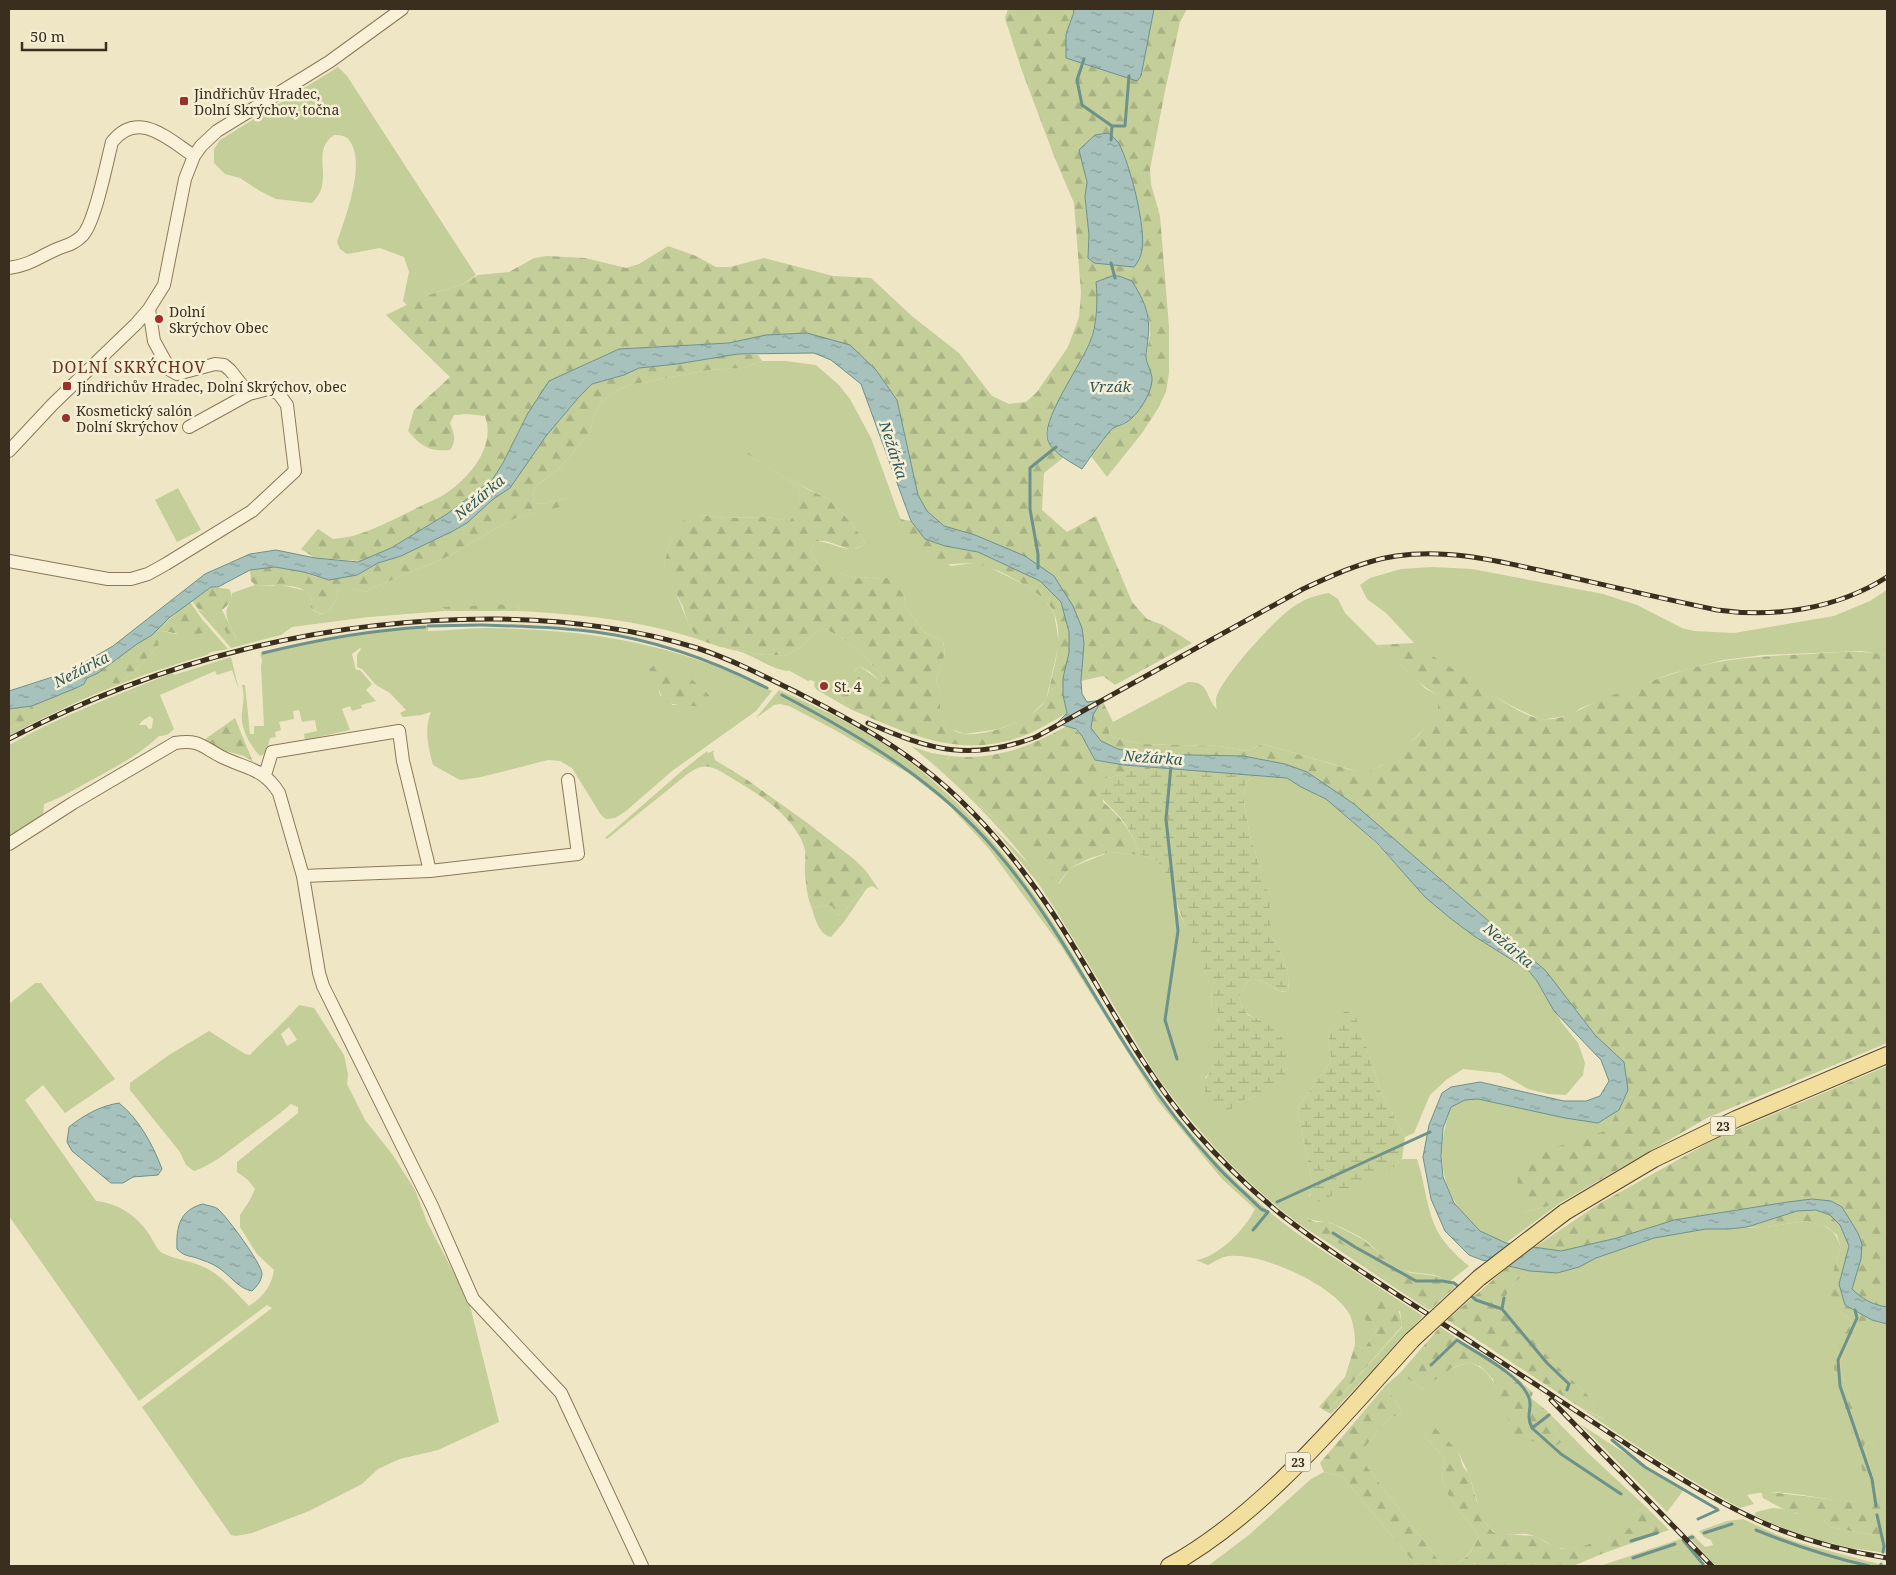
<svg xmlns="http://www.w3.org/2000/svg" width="1896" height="1575" font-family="'Noto Serif',serif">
<defs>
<pattern id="forest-firs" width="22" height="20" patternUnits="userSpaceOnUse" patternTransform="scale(1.25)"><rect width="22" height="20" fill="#c3ce98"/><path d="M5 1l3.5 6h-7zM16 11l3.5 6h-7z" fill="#a8b183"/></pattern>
<pattern id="wetland-marsh" width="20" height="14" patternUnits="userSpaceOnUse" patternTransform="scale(1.25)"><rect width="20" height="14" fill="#c3ce98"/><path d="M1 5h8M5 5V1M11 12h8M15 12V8" fill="none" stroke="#a8b183"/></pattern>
<pattern id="water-ripples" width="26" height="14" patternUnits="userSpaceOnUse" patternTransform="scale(1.25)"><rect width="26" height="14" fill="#a7c2bd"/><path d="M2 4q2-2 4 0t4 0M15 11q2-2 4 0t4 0" fill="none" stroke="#899e99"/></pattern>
</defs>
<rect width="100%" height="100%" fill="#efe6c5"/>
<path fill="#c3ce98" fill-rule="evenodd" d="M338 67 347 76 476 275 463 284 425 296 408 306 403 301 409 272 404 257 380 248 347 254 340 249 337 242C345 219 367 162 349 140 345 135 339 135 334 135 315 148 326 167 322 186 321 192 316 199 312 203L276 199 260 191 240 178 225 174 214 163V149L220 140Z
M762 361H785L816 365 839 385 850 399 871 438 899 515 910 539 951 566 974 563 987 566 1027 586 1045 600 1054 613 1059 643 1046 700 1028 718 999 729 965 734 950 729 940 718V690L936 681 945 653 943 641 924 632 906 607 904 596 881 579 871 577 852 578 832 570 818 564 810 552 814 541C829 541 840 550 854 549 858 549 861 545 865 544L864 541 852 524 829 499 808 489 745 452 797 486C803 497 798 511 790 521L767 517 726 518 699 515 671 539 664 564 687 620 697 639C639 620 578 614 517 611L520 608 517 604 443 608 445 611 369 617 292 627 281 635 231 648 197 609 203 612H215L223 625 237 639C233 632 224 617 227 609 229 603 232 599 232 593L255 585 273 586 278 584 306 591 312 598 310 607C326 622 329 610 338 597L337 591 340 588H350L367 592 370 589 445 558 495 529 518 517 534 513 571 497 542 504 534 503 532 496 536 486 560 468 590 432 595 412 603 400 616 391 629 385 709 370 743 368Z
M178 488 201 530 177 542 155 500Z
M1432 567 1472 569 1603 594 1637 605 1682 628 1694 631 1734 633 1834 616 1870 601 1887 590V655L1861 651 1763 655 1723 660 1670 674 1581 708 1571 715 1547 719H1539L1508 704 1443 664 1414 643 1386 613 1367 599 1360 585 1370 578 1401 569Z
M1329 593 1338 599 1345 613 1377 645 1390 651 1404 668 1426 689 1438 695C1438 700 1440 706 1438 711 1430 727 1385 768 1368 772 1365 772 1363 772 1360 772L1263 744 1247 751 1219 746 1140 744 1113 737 1109 733 1110 727 1113 722 1188 682C1210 681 1205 698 1217 709 1216 706 1216 701 1216 698 1222 677 1275 619 1293 607 1304 599 1316 595 1329 593Z
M201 618 228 649 211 652 207 655C136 675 73 701 9 736V732L12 726 22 725 36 712 32 706 76 688 84 684 87 678 98 673V676L118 684 136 670 159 645 157 638 152 635 156 630 176 634 206 625Z
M428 626V631C450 631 464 628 487 628 590 629 679 644 772 691L756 711 672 771 626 811 615 818 606 819 601 815 572 768 560 761 548 760 481 777 460 780 433 765C428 747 424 729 431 712L421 715 403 717 400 713 406 710 390 693 376 685 362 669 357 667V655L361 649 360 648 352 654 356 670H360L372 684 366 690 376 701 361 705 362 708 352 711 350 706 342 709 350 730 305 740 304 734 317 731 315 720 302 722 299 710 293 711 294 719 279 722 281 730 275 732 276 737 270 738 266 753 260 756C250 746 240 727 242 713 243 703 245 696 242 685H245L250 734H254V726H264L261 667 262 660 260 654C315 640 372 630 428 626ZM650 669 703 707 693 705H673L660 695 655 678Z
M822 628C848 637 868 660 886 680L880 681 870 672 860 666 855 670 842 701 850 709 817 690 814 686 815 682 811 680 808 681 790 671C778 672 756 658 744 653 736 650 728 649 720 647L742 650 758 655 767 654 784 656 799 648Z
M231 657 239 690 232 670 217 675 215 671 160 695 174 729C169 734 166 736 159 736 138 756 115 767 90 781 75 789 61 798 44 804L43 815 9 836V745C60 716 117 695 172 673L174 675ZM150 716 153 719 152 728 149 729 146 725H139L142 721Z
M779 690C826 711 875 734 915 766 975 814 1024 875 1064 940 1097 993 1124 1051 1163 1100 1198 1144 1238 1187 1282 1222 1301 1237 1322 1250 1342 1263 1369 1281 1396 1299 1423 1316L1331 1414 1327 1412 1402 1327 1400 1311 1372 1322 1377 1329 1364 1349 1355 1345C1355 1335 1354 1325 1350 1315 1334 1285 1263 1253 1229 1256 1223 1256 1214 1262 1208 1265L1196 1260C1219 1257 1245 1229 1255 1209L1222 1179 1158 1101 1061 946 989 849 948 804 908 773 835 730 789 706 780 704 774 705 756 718Z
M911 746 931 753 950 756 947 759 967 792 1059 884 1070 868 1110 852 1140 855 1155 859 1165 872 1175 894 1178 910 1212 988 1211 1010H1217L1219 1016 1214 1064 1211 1071 1205 1078 1237 1102 1258 1096 1263 1021C1248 1015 1243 1014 1239 997L1248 981C1268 975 1270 993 1288 992L1289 978 1279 947 1271 936V917L1260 867 1250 836 1243 796 1246 783 1255 774 1287 778 1301 787 1326 799 1377 844 1425 897 1450 918 1474 936 1528 970 1537 981 1562 1023 1578 1043 1582 1054 1585 1063 1583 1075 1566 1095 1548 1094 1528 1089 1500 1073 1463 1069 1446 1080 1430 1095 1414 1133 1405 1137 1381 1092 1351 1003 1328 1034 1331 1061 1297 1109 1312 1181V1190L1309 1197 1393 1168 1402 1159H1417C1424 1180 1426 1203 1434 1224 1441 1241 1455 1255 1469 1266L1449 1282C1435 1270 1413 1276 1397 1268 1385 1262 1376 1248 1365 1240 1357 1235 1334 1223 1326 1222 1318 1221 1314 1221 1307 1218L1315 1231 1354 1251 1383 1276 1431 1309 1429 1310C1395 1288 1361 1265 1327 1242 1315 1234 1301 1226 1289 1216 1238 1176 1192 1126 1154 1072L1059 915 1038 883 991 825 1029 864C994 820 955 781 911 746Z
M683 770 685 776 607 839 605 838Z
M866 871 879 890 872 886 867 888 844 922 831 937C818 934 815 917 811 906L817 908 823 905 832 906 836 914 841 915 862 891Z
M35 983H41L115 1079 65 1113 43 1085 25 1100 96 1201C118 1203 137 1216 149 1234 153 1240 157 1250 162 1253 176 1260 193 1261 206 1268 222 1276 236 1293 249 1306 262 1298 272 1286 274 1270L257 1254 240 1227V1215L250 1200 255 1189 248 1180 237 1172V1162L298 1113V1107L291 1104C275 1118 258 1129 241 1142 226 1153 212 1165 194 1171L186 1165 180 1152 130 1090V1083L169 1055 209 1031 245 1054 250 1055C266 1038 284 1023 299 1005L314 1008 344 1055 348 1074 347 1084 365 1120 392 1154 415 1190 427 1222 469 1302 499 1422 438 1450 400 1459 378 1469 362 1484 309 1511 252 1533 236 1536 231 1535 142 1407 272 1308 267 1305 139 1401 9 1216V1004ZM289 1027 297 1040 287 1046 281 1034Z
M1478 1099 1565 1118 1598 1123 1619 1110 1609 1130 1584 1139 1524 1212 1560 1203 1506 1243C1498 1239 1486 1236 1479 1230 1440 1196 1434 1155 1451 1107L1465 1100Z
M1805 1221C1826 1226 1835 1227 1841 1249L1836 1260 1841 1313 1852 1321 1833 1365 1870 1494 1865 1502C1826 1503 1786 1486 1747 1495L1754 1504 1740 1508C1684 1477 1630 1443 1578 1406L1603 1419 1593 1400 1550 1359 1526 1331 1509 1315 1504 1304 1505 1297 1515 1282 1530 1271 1579 1267 1596 1258 1654 1238 1706 1229 1766 1227Z
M1872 1320 1887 1324V1497H1883L1877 1492 1864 1444 1874 1441 1873 1435 1861 1436 1843 1377 1840 1362 1858 1325 1863 1321Z
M1469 1362C1498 1372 1499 1399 1510 1424L1561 1442 1547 1411 1588 1453 1645 1506 1633 1515 1636 1521C1631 1525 1627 1532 1622 1534 1608 1540 1572 1552 1558 1548 1547 1544 1539 1536 1527 1534 1516 1533 1502 1538 1493 1531 1479 1521 1475 1490 1469 1475 1466 1467 1461 1459 1458 1451L1424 1435 1445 1459C1444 1466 1441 1476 1443 1483 1450 1504 1468 1518 1479 1537 1469 1554 1464 1566 1442 1565L1364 1463V1448L1390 1417 1403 1414 1386 1385 1400 1373 1422 1389 1445 1371Z
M1580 1424 1683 1491 1667 1512Z
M1324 1472 1342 1476 1417 1566H1208L1250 1534 1311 1479Z
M1773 1508 1791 1510 1797 1514 1809 1512 1824 1520 1830 1527 1872 1535 1876 1542 1887 1545V1555L1885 1553C1875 1551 1863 1550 1851 1548 1818 1541 1784 1530 1754 1515L1756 1512Z
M1743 1519 1780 1536 1803 1544 1879 1564H1887V1566H1716L1688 1536 1692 1534 1705 1547 1713 1545 1711 1540 1704 1537 1699 1531 1727 1521Z
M1680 1539 1707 1566H1600Z"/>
<path fill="url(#forest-firs)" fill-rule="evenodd" d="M1008 9H1073L1074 12 1066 34V58L1141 76 1154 9H1187L1180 22 1165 91 1150 169 1151 184 1160 216 1169 327V373L1166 392 1157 410 1142 433 1107 477 1091 456 1111 429 1125 424 1135 416 1152 380 1146 357 1150 335 1149 319 1141 296 1098 299C1096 312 1095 328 1090 341 1083 361 1043 419 1046 437 1048 445 1058 452 1064 457L1044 473 1042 510 1067 532 1096 516 1132 602 1147 619 1163 625 1192 643 1115 685 1103 676 1081 681V667L1054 576 975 535 944 526 927 511 918 495 897 399 876 370 766 335 729 343 618 349 549 381 528 413 503 463 492 480 447 514 391 548 361 561 315 558 301 549 318 529 333 539C341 538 351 537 359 534 375 529 390 521 405 514 416 508 428 503 440 497 466 482 497 448 485 416L466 414 454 415 450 423C454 434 457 440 450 450 429 452 421 446 408 431L414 410 450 377 386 315 425 296 463 284 478 275 509 272 534 258 547 256 585 258 626 268 639 264 668 246 696 256 716 267H730L764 258 833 276 871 278 913 317 959 353 992 396 1009 404 1026 402 1037 392 1068 347 1079 317 1081 293 1074 203 1054 156 1021 68 1005 18ZM1080 150 1123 156C1141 191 1136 229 1134 267L1095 263 1088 258 1089 235 1085 197 1087 182Z
M738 354 758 355 762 361 743 368 709 370 629 385 616 391 603 400 595 412 590 432 560 468 536 486 532 496 534 503 542 504 571 497 577 500 576 503 518 517 495 529 445 558 370 589 367 592 350 588H340L337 591 338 597C328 611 327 621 310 607L312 598C301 580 272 587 255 585L251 581 250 570 275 567 304 572 316 577 357 575 378 563 401 556 467 523 492 500 510 488 546 436 579 397 592 384 624 375 639 368 677 364Z
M743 451 756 456 807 489 829 499 852 524 864 541 865 544 852 550 826 541H814L810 552 818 564 852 578 871 577 881 579 891 577 904 596 906 607 924 632 943 641 945 653 936 681 940 690V718C947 726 954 733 965 734 986 737 1037 719 1046 699 1049 694 1049 686 1051 681 1056 659 1063 635 1054 613 1046 593 996 566 975 564 956 561 944 570 923 557 914 551 905 529 900 519L911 521 925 539 945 546 978 552 1040 581 1061 602 1069 632V653L1063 678V695L1067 713C1056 719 1045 726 1033 732 965 762 913 736 850 709L842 701C842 687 849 675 860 666L880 681 886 680C868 660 848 637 822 628L799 648 784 656 767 654 758 655 742 650 720 647 697 639 687 620 683 607 665 571 664 564 671 539 686 516 699 515 727 518 767 517 790 521C797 511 803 497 797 486Z
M211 587 229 589C235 597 229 605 222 610L237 640 235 642 230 640 215 612C204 615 198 610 192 601Z
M190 602 206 625 207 628 205 632 192 636 156 630Z
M517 604 520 608 517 611H445L443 607Z
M152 635 157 638 159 645 136 670 118 684 104 681 98 676V673L137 644Z
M1414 643C1435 658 1456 671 1478 684 1495 696 1520 715 1541 719 1564 722 1584 706 1605 698 1626 690 1648 682 1669 675 1717 658 1762 656 1811 654 1837 652 1862 650 1887 655V1043L1707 1118 1560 1203 1524 1212 1517 1191 1518 1174 1550 1149 1608 1130 1628 1090 1624 1062 1595 1035 1546 971 1354 804 1307 772 1285 764 1243 756 1140 754 1118 749 1101 741 1091 728 1093 715 1102 700 1113 722 1110 727 1109 733 1113 737 1140 744 1219 746 1247 751 1263 744 1352 770 1368 772 1381 766 1418 736 1438 711V695C1425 688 1414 679 1404 668 1393 656 1393 652 1377 645Z
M655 665 686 674 709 695 708 704 703 707C690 705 677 707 664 701L649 669Z
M32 706 36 712 38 720 22 725 12 726 9 732V709Z
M235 718 253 762 244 756 222 750 204 740Z
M1067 726C1084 731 1086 746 1095 760L1124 765 1184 769H1133L1119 775 1104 779 1103 802C1121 817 1133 833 1140 855L1110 852 1088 859 1070 868 1058 884C1021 847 985 808 946 773L943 766 950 756C993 761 1030 747 1067 726Z
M715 750 713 753 715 760 746 779 806 822 855 860 866 871 862 891 841 915 836 914 832 906 823 905 817 908 811 906C807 896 806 884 805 873 804 863 807 856 804 846 792 814 757 793 730 777 723 773 717 768 709 767 700 765 692 771 685 776L683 770 707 751 708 753Z
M1887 1066V1307C1873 1305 1862 1299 1852 1289L1861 1259 1858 1233 1842 1207 1788 1202 1674 1220 1617 1238 1561 1251 1535 1247 1597 1205 1717 1138Z
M1816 1210 1830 1215 1840 1225 1849 1246 1839 1284 1845 1305 1873 1320 1863 1321 1858 1325 1840 1362 1843 1377 1861 1435H1873L1876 1437 1874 1441 1864 1444 1877 1492 1883 1497H1887V1545L1876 1542 1872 1535 1830 1527 1824 1520 1809 1517V1513L1805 1516 1781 1508 1763 1498 1761 1491 1854 1502 1865 1501 1869 1494 1833 1365 1837 1349 1852 1321 1841 1313 1829 1291 1836 1260 1841 1249 1837 1235 1827 1227 1805 1221 1766 1227H1747L1797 1211Z
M1306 1218 1315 1222H1327L1335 1225 1364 1240 1396 1268 1411 1273 1430 1275 1444 1278 1455 1287 1431 1309 1383 1276 1354 1251 1315 1231 1306 1222Z
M1510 1265 1530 1271 1515 1282 1505 1297 1504 1304 1509 1314 1526 1331 1550 1359 1593 1400 1604 1419 1578 1406 1447 1320Z
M1380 1296C1398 1303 1399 1308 1402 1326L1327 1412 1319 1407 1345 1377 1355 1345 1364 1349 1377 1329 1372 1322 1365 1320 1362 1311 1366 1301Z
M1440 1327 1518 1379 1533 1393 1531 1398 1547 1411 1561 1442 1555 1447 1516 1437 1503 1409 1493 1379 1480 1366 1469 1362 1452 1368 1422 1389 1400 1373Z
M1386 1385 1403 1414 1390 1417 1364 1448V1463L1442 1565C1464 1566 1470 1554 1479 1537 1468 1518 1450 1504 1443 1483 1441 1476 1444 1466 1445 1459L1424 1435 1430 1423 1458 1451 1463 1467 1469 1474 1476 1500 1486 1524 1493 1532 1502 1534 1535 1536 1547 1543 1561 1549 1580 1547 1624 1533 1635 1521 1633 1515 1645 1506 1669 1530 1604 1553 1573 1566H1417L1342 1476 1324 1472 1320 1463Z"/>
<path fill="url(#wetland-marsh)" d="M1133 769H1184L1255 774 1246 783 1243 796 1250 836 1268 892 1271 917V936L1279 947 1289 978 1288 992C1270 992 1267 975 1248 981L1239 997 1242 1007 1248 1015 1263 1021 1276 1030 1287 1045 1288 1066 1284 1077 1275 1087 1258 1096 1237 1102 1227 1114C1218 1107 1206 1101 1204 1088 1202 1079 1212 1073 1214 1064 1215 1057 1212 1054 1211 1049 1209 1041 1214 1025 1219 1020L1217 1010 1211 1011 1212 988 1188 934 1165 872 1155 859 1140 855C1136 842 1129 828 1120 817 1109 804 1105 806 1099 789L1104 779 1119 775Z
M1351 1002 1381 1092 1405 1137 1402 1159 1393 1168 1311 1205C1309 1196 1312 1190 1312 1181L1297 1109 1331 1061 1328 1034Z"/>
<path fill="url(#water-ripples)" stroke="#6d918b" d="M1073 9H1154L1141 76 1137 81 1066 58V34L1074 12Z
M1108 133C1112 136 1117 140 1119 144 1130 164 1146 227 1142 250 1141 257 1138 262 1134 267L1094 263 1088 258 1089 235 1085 197 1087 182 1079 150 1095 135Z
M1112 276H1119L1132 281C1150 310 1151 321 1146 354 1145 363 1153 372 1152 381 1151 394 1138 415 1127 422 1121 426 1114 426 1110 431 1100 443 1091 456 1082 469 1071 462 1048 451 1047 436 1045 415 1081 364 1090 342 1097 326 1098 299 1096 282Z
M807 333 850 345 876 370 897 400 918 495 927 511 944 526 975 535 1025 556 1054 576 1073 606 1082 628 1084 643 1081 681 1082 694 1087 702 1102 700 1093 715 1091 728 1101 741 1118 749 1140 754 1243 756 1285 764 1307 772 1354 804 1546 971 1595 1035 1624 1062 1628 1090 1619 1110 1598 1123 1565 1118 1478 1099 1465 1100 1451 1107 1443 1128 1441 1156 1443 1177 1454 1203 1480 1231 1506 1243 1561 1251 1617 1238 1674 1220 1788 1202 1812 1199 1831 1201 1842 1207 1858 1233 1862 1244 1861 1259 1852 1289C1862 1299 1873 1305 1887 1307V1324L1872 1320 1845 1305 1839 1284 1849 1246 1840 1225 1830 1215 1816 1210 1797 1211 1747 1227 1728 1229H1706L1654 1238 1596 1258 1579 1267 1557 1273 1530 1271 1482 1260 1469 1255 1445 1231 1431 1199 1423 1157 1429 1125 1442 1093 1451 1087 1480 1082 1564 1101H1586L1600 1096 1609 1081 1601 1060 1554 1011 1537 981 1528 970 1474 936 1450 918 1425 897 1377 843 1326 799 1301 787 1287 778 1124 765 1095 760 1082 736 1076 729 1059 724 1058 722 1067 713 1063 695V678L1069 653V632L1061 602 1040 581 978 552 945 546 925 539 911 521 861 384 831 360 814 353 738 354 677 364 639 368 624 375 592 384 579 397 546 436 510 488 492 500 467 523 453 531 401 556 378 563 357 575 329 580 304 572 275 567 250 570 218 587H211L169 618 152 635 137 644 98 673 87 678 84 684 76 688 32 706 9 709V691L68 672 113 646 205 574 250 554 276 550 315 558 358 562 391 548 447 514 492 480 503 463 528 413 549 381 619 349 729 343 766 335Z
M119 1103C139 1119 153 1145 162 1169L158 1175 133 1177 123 1183H111L72 1151 67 1142 69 1127C84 1115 100 1106 119 1103Z
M203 1204C208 1206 214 1206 218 1209 227 1217 262 1264 262 1274 261 1282 257 1286 252 1291 240 1289 232 1278 223 1271 217 1266 209 1262 202 1260 191 1255 186 1258 177 1249 176 1228 179 1210 203 1204Z"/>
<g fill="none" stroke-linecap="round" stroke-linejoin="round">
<path stroke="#6d918b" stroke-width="3" d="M1084 59 1077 80 1082 105 1112 126
M1111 140 1112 126H1125L1129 76
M1111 263 1115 278
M1038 568V554L1030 509V468L1056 447
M481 625C519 626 558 627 596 632 655 640 714 661 767 688
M428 626 479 625
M263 653C316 640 371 630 425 627
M782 695C862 737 938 782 997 852 1053 917 1091 994 1139 1066 1161 1100 1187 1134 1215 1164 1229 1180 1246 1194 1261 1209L1268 1212
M1171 766 1166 819 1178 931 1165 1020 1177 1059
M1277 1202 1430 1132
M1253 1230 1268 1212
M1333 1233 1355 1247 1416 1281H1442L1454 1283 1460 1288
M1470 1295 1476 1300 1502 1309
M1504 1298 1502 1309 1547 1363 1569 1384 1567 1390
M1855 1310 1857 1318 1838 1360 1840 1386 1872 1479 1876 1506
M1431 1365 1457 1340C1478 1354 1521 1375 1529 1398 1533 1408 1525 1414 1532 1428L1549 1415
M1532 1428 1561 1454 1621 1494
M1612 1440 1645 1467 1717 1509
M1877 1515 1884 1546 1883 1552
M1698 1519 1718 1510
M1756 1530C1793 1545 1830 1557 1869 1566
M1704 1533 1732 1524
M1689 1538 1693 1537
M1683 1540 1703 1564
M1631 1541 1657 1533
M1633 1558 1675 1544
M1881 1566V1564"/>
<g stroke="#8b785b" stroke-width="14">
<path id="minor" d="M9 268C30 265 37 258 55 250 66 245 73 245 82 236 95 224 107 161 112 142 138 109 168 139 194 156
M189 427 249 394
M9 451 53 404 136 324 149 309 164 285 185 179 194 156 201 146 217 131 329 62 402 9
M9 561 108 579H131L148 574 166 564 252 511 295 471 287 405 279 394 268 389 249 394 230 370 224 365 215 364 177 374 170 370 154 341 149 309
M265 775 272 752 399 731 403 761 430 871 303 876
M9 844 73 803 175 743C200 739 202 747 222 757 246 769 264 768 279 793L303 876 319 973 323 986 432 1206 473 1299 561 1393 642 1566
M430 871 578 854 568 780"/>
</g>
<g stroke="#58462f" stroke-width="18">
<path id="major" d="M1565 1212 1654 1159 1736 1119 1887 1055
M1169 1566C1261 1516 1341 1418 1412 1340"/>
</g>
<use href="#minor" stroke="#f9f2d9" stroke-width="12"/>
<use href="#major" stroke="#f2df9d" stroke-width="16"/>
<g stroke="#3a2e1f" stroke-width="5">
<path id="rail" d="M868 723C931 750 969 762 1036 737L1303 589C1333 575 1363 561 1396 556 1452 548 1506 563 1561 575 1613 587 1664 599 1717 610 1775 618 1837 609 1887 577
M9 739C160 660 326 618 497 619 564 620 633 628 697 648 733 660 766 677 800 694 867 728 923 760 975 815 1004 845 1029 878 1052 912 1100 985 1137 1064 1194 1130 1221 1161 1251 1190 1283 1216 1345 1264 1414 1304 1480 1348 1530 1381 1581 1414 1631 1447 1678 1477 1726 1508 1778 1529 1814 1543 1850 1552 1887 1558
M1551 1400 1712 1566"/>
</g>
<use href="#rail" stroke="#f6efd5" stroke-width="3" stroke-dasharray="9" stroke-linecap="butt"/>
<g stroke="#58462f" stroke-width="18" stroke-linecap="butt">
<path id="major-bridge" d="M1412 1340 1479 1278 1565 1212"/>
</g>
<use href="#major-bridge" stroke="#f2df9d" stroke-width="16"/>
</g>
<g fill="#9b3229" stroke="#f6efd5" stroke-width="2">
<rect x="179" y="96" width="10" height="10" rx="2.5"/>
<circle cx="159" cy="319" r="5"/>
<rect x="62" y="381" width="10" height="10" rx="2.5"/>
<circle cx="66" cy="418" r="5"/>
<circle cx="824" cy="686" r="5"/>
</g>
<g text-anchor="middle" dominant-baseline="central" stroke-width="5" stroke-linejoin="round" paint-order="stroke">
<g fill="#f6efd5" stroke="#726856" stroke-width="1">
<rect x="1710.5" y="1116.5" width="25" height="19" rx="4"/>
<rect x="1285.5" y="1452.5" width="25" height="19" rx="4"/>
</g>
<g font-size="12" font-weight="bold" fill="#3a2e1f">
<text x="1723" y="1126">23</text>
<text x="1298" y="1462">23</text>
</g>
<g font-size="14" fill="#3a2e1f" stroke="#f6efd5" text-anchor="start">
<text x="194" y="93">Jindřichův Hradec,<tspan x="194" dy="16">Dolní Skrýchov, točna</tspan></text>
<text x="169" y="311">Dolní<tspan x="169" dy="16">Skrýchov Obec</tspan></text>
<text x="77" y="386">Jindřichův Hradec, Dolní Skrýchov, obec</text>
<text x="76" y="410">Kosmetický salón<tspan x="76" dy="16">Dolní Skrýchov</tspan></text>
<text x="834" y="686">St. 4</text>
</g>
<g font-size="15" font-style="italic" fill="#2e595a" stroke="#f6efd5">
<text x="1110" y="386">Vrzák</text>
<text transform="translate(894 450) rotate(72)">Nežárka</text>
<text transform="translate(479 497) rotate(-40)">Nežárka</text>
<text transform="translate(81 669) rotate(-27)">Nežárka</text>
<text transform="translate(1153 757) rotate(4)">Nežárka</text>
<text transform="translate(1509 945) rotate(40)">Nežárka</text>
</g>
<g font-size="16" letter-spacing="1" fill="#68331d" stroke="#f6efd5">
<text x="129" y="367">DOLNÍ SKRÝCHOV</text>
</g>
</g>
<rect width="1896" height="1575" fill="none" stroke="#3a2e1f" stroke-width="20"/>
<path d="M22 42v8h84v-8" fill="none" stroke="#3a2e1f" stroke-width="2.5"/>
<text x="30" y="42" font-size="15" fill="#3a2e1f" stroke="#f6efd5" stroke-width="4" paint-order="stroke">50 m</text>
</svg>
